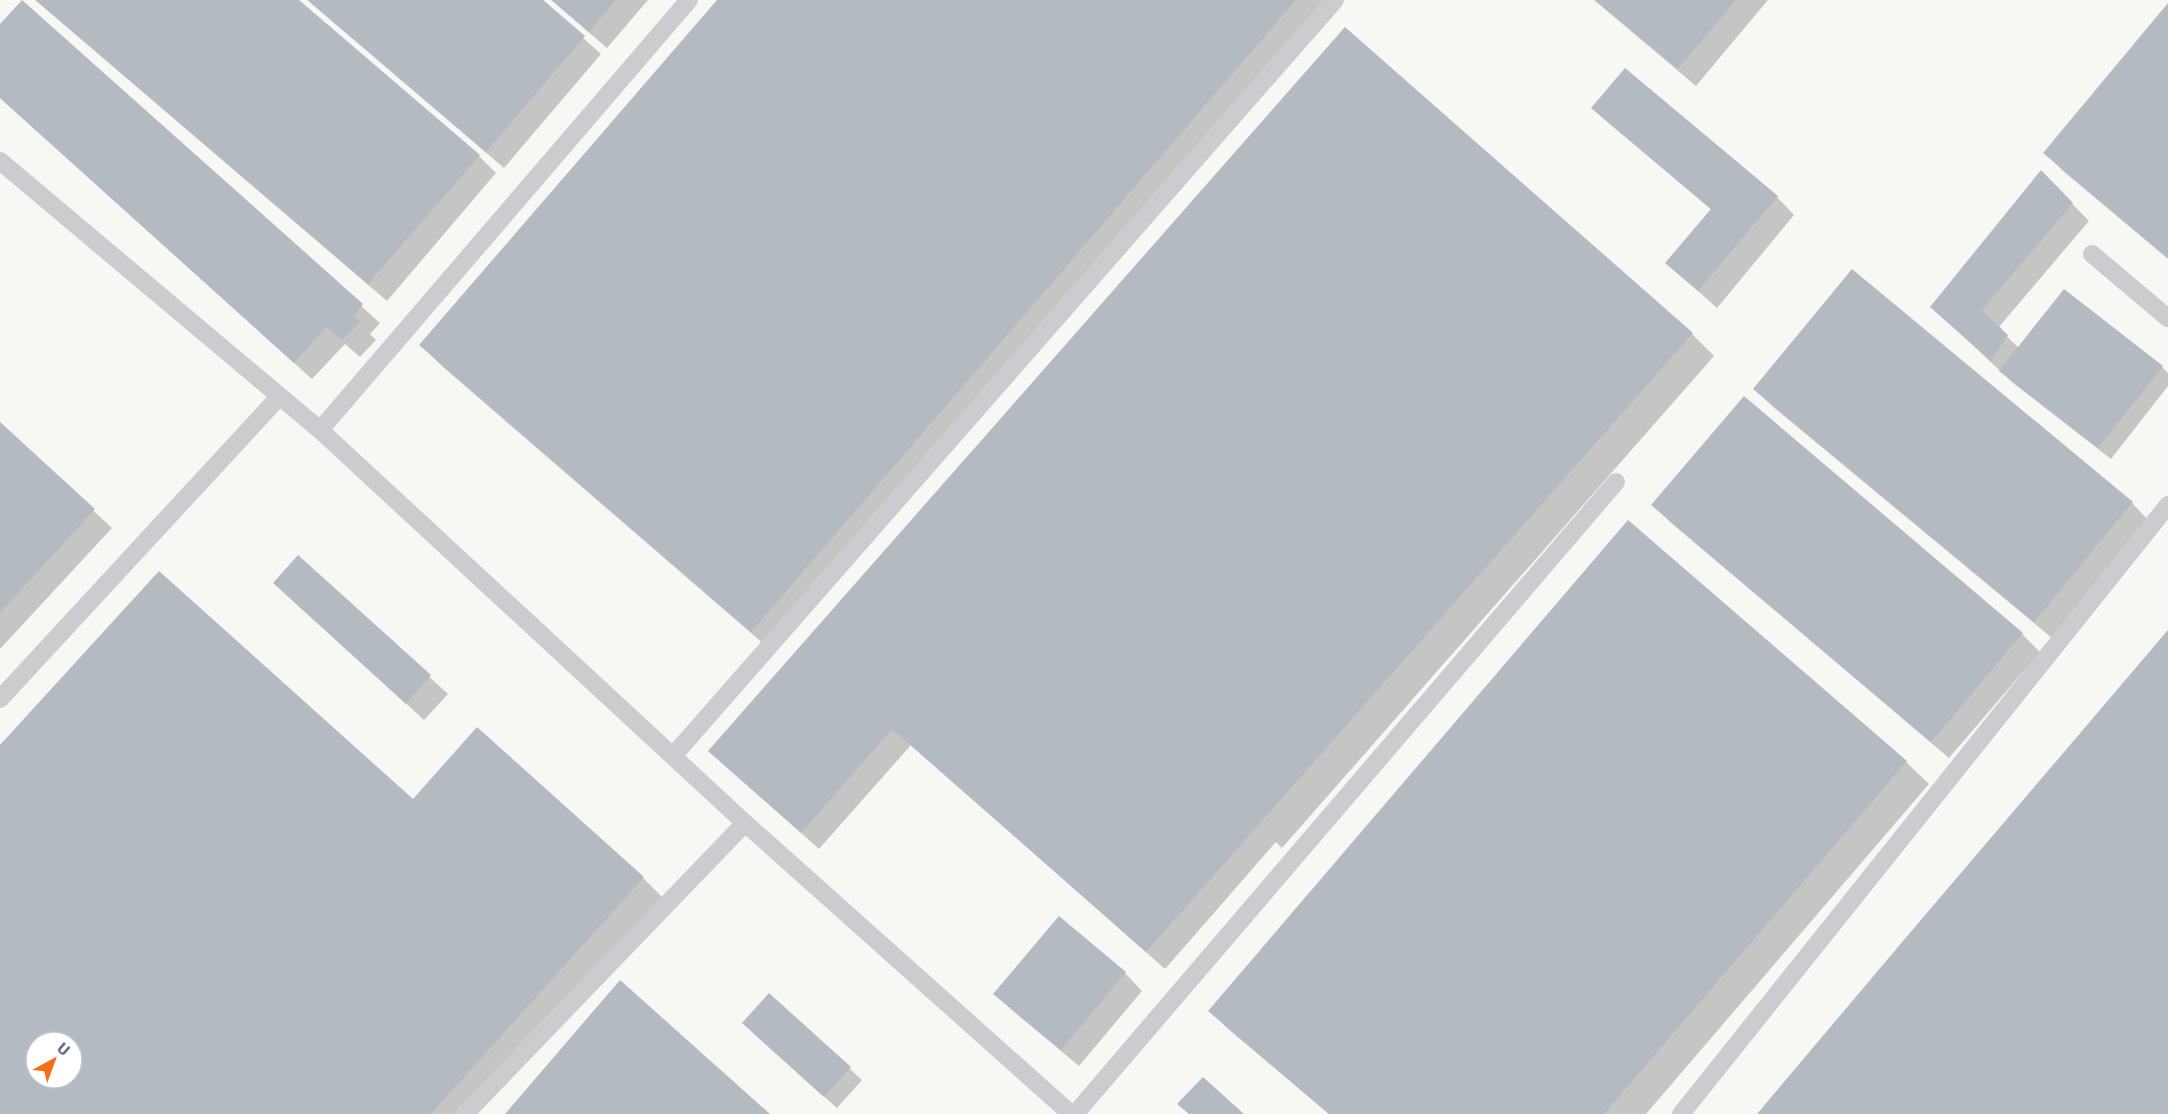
<svg xmlns="http://www.w3.org/2000/svg" width="2168" height="1114" font-family="'Fira Sans',sans-serif">
<rect width="100%" height="100%" fill="#f7f7f4"/>
<path fill="#0003" fill-rule="evenodd" d="M35 0H296L479 156 496 173 387 301Z
M307 0H541L601 54 504 168Z
M551 0H648L607 48Z
M719 0H1337L774 653 443 367 421 345Z
M1594 0H1768L1696 86Z
M23 1 380 323 370 334 376 340 360 357 345 344 312 379 0 98V27Z
M2168 5V259L2063 171 2045 153Z
M1593 108 1777 197 1794 215 1717 308 1667 263 1712 210 1611 125Z
M2041 172 2089 221 1998 328 2019 348 2162 367 2168 373V386L2111 459 2013 383 1932 307Z
M1852 272 2132 503 2149 521 2052 638 1772 406 1755 389Z
M1692 334 1714 356 1282 848 1276 842 1165 969 911 745 819 849 710 751Z
M1744 398 2022 634 2040 652 1949 758 1670 522 1653 505Z
M0 424 112 528 0 649Z
M1628 522 1906 762 1929 784 1646 1114H1329L1227 1028 1210 1011Z
M298 557 448 694 424 720 275 583Z
M477 729 643 878 665 900 472 1114H0V748L413 801ZM36 1042H72V1078H36Z
M1125 973 1142 991 1079 1066 1013 1011 995 994Z
M769 995 862 1080 837 1108 755 1035Z"/>
<path fill="#b3bac1" fill-rule="evenodd" d="M22 0 363 304 353 316 360 321 342 341 326 327 294 363 0 98V24Z
M36 0H299L480 155 368 284Z
M308 0H543L585 36 486 152Z
M552 0H616L589 32Z
M717 0H1296L751 632 419 345Z
M1595 0H1736L1678 69Z
M2168 3V258L2043 153Z
M1345 27 1693 333 1146 952 892 729 801 833 708 751Z
M1625 68 1778 196 1698 291 1665 263 1711 209 1591 108Z
M2041 170 2073 203 1982 310 2008 335 1991 361 1930 307Z
M1852 269 2133 502 2034 622 1753 389Z
M2064 289 2163 366 2098 448 1999 371Z
M1744 396 2023 633 1931 742 1651 505Z
M0 422 95 509 0 613Z
M1628 520 1907 761 1604 1114H1329L1208 1011Z
M298 555 431 675 406 704 273 583Z
M159 571 413 799 477 727 644 877 431 1114H0V745ZM36 1042H72V1078H36Z
M2168 630V1114H1757L1903 941Z
M1059 916 1126 972 1061 1050 993 994Z
M620 980 770 1114H505Z
M769 993 851 1067 824 1097 742 1023Z
M1203 1077 1244 1114H1189L1177 1104Z"/>
<g fill="none" stroke-linecap="round" stroke-linejoin="round">
<path stroke="#caccd0" stroke-width="18" d="M0 161 320 430 745 823 1071 1114
M2092 254 2168 318
M320 430 689 0
M0 699 279 397
M673 756 1335 0
M465 1114 745 823
M1075 1114 1616 482
M1681 1114 2168 505"/>
</g>
<g transform="translate(54 1060) rotate(41)"><circle r="28" fill="#ffffff" stroke="#c1c7cf" stroke-width="1.5"/>
<path d="M0-4.5L10 22L0 15L-10 22Z" fill="#f46f17"/>
<text y="-9" font-size="16" font-weight="bold" text-anchor="middle" fill="#637288">U</text>
</g>
</svg>
